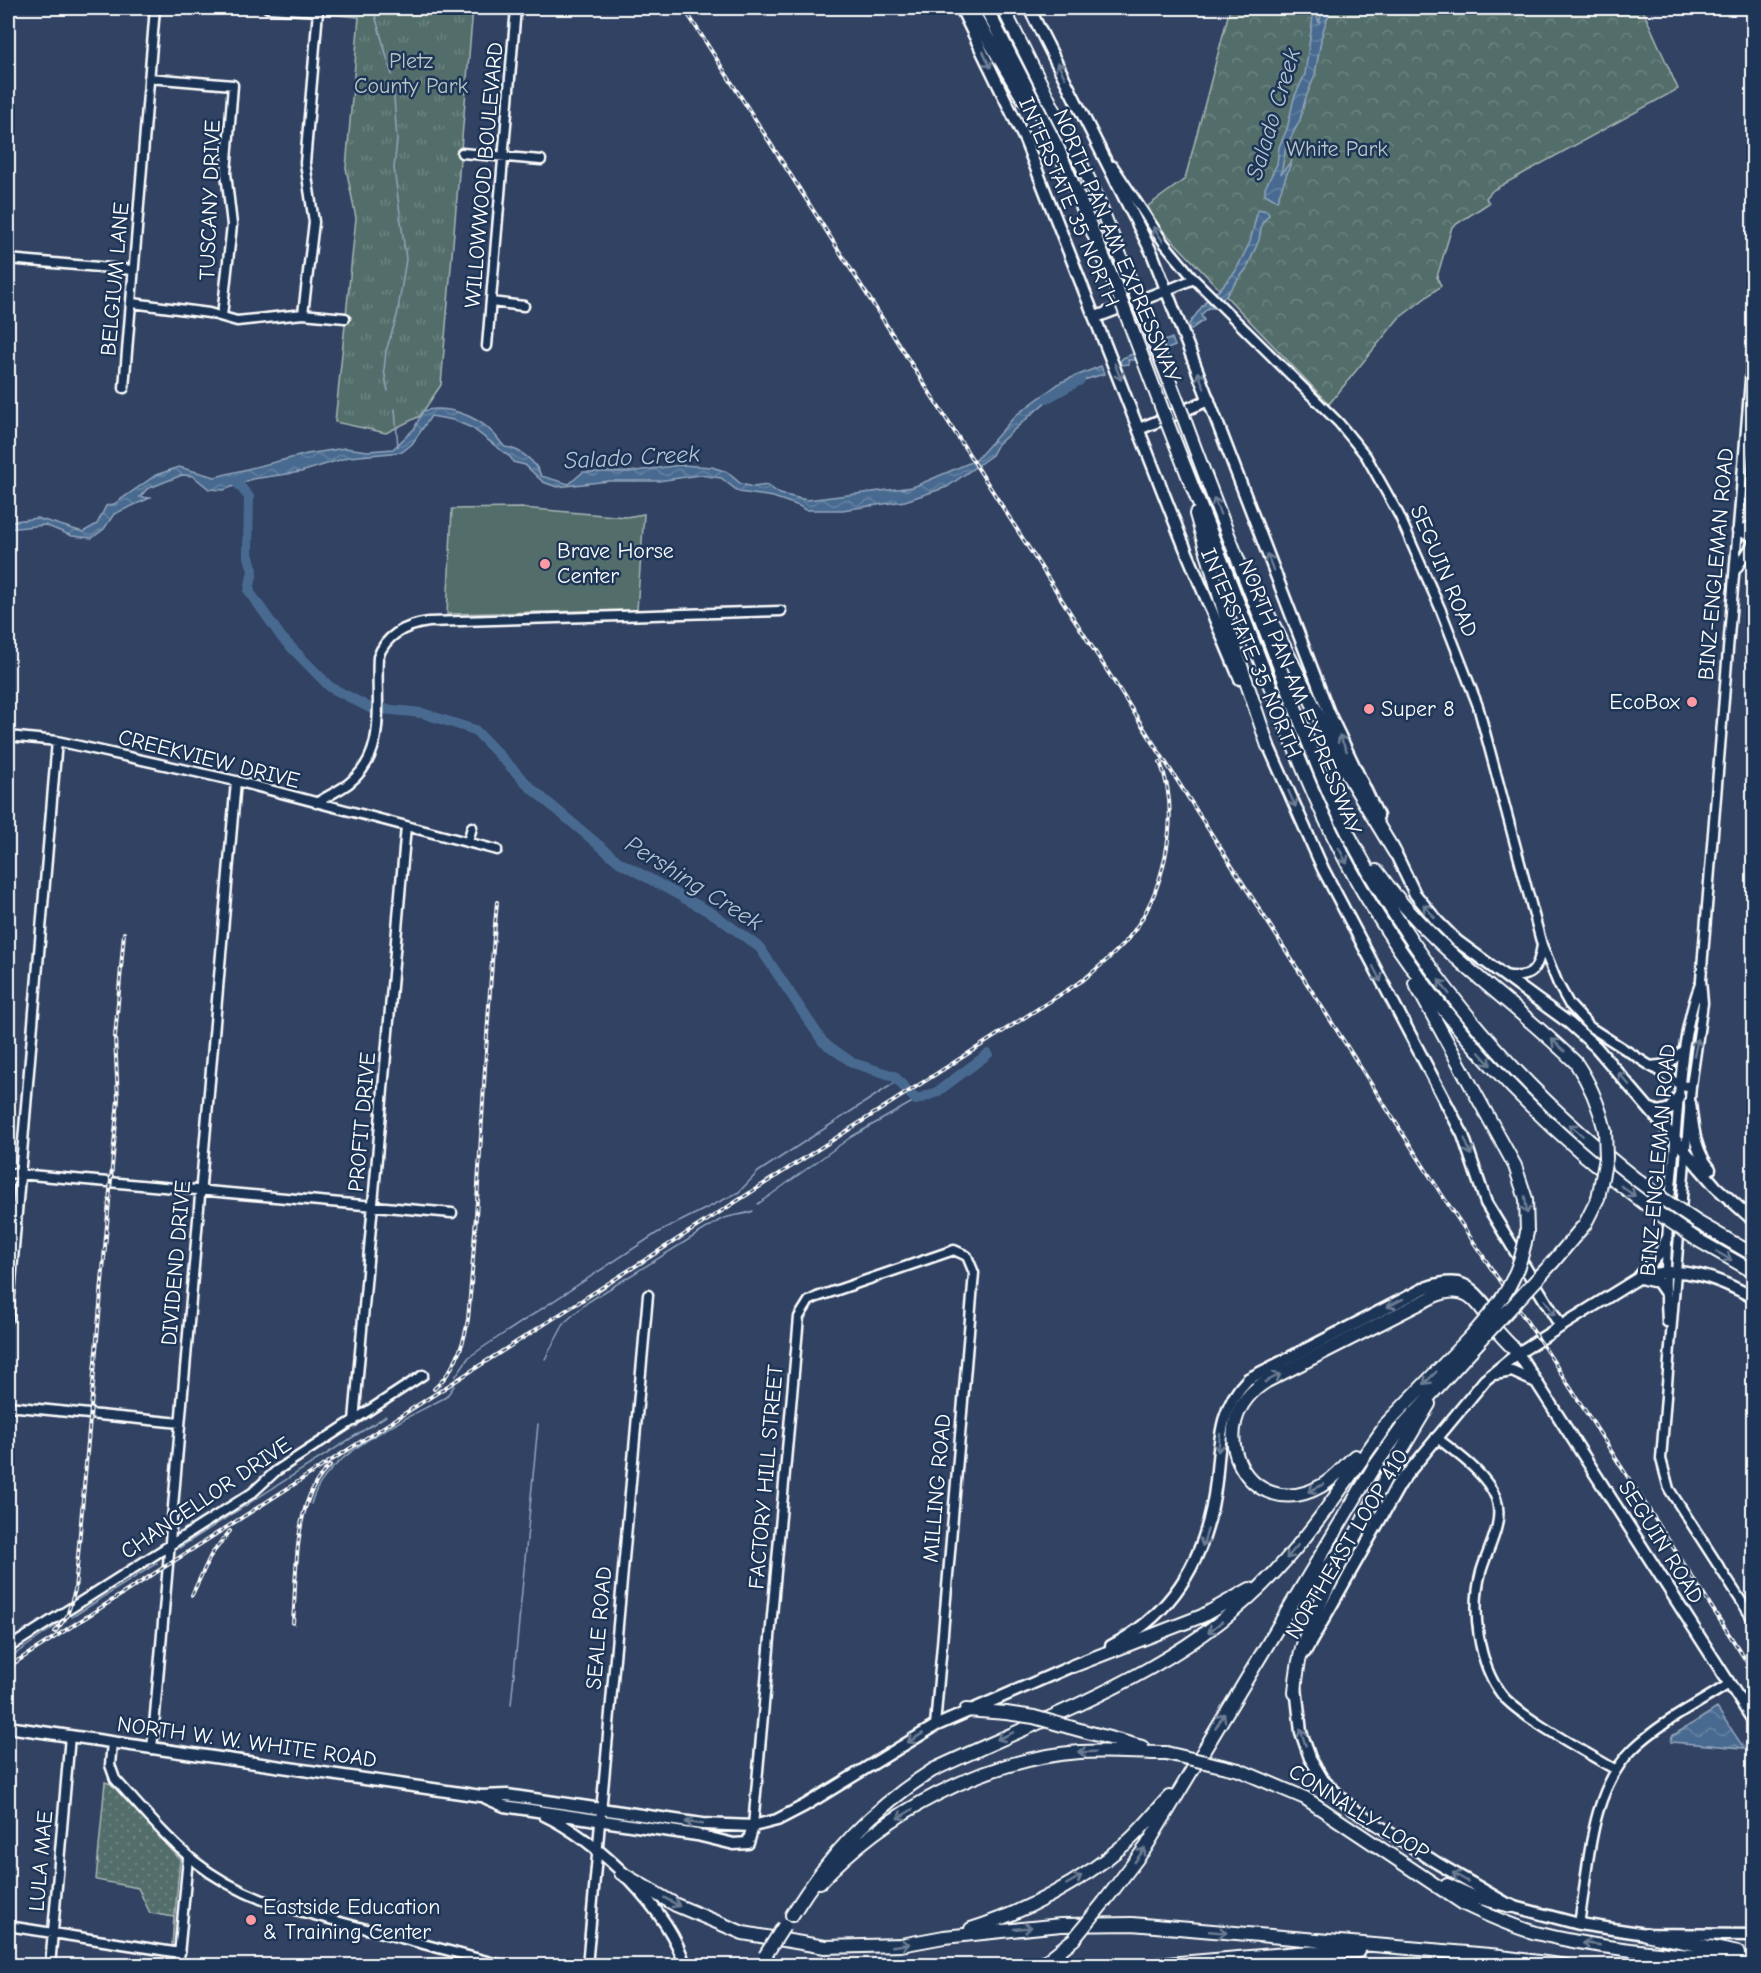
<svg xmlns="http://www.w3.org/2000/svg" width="1761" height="1973" font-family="'Comic Neue',sans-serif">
<defs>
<pattern id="grass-dots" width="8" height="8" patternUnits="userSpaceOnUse" patternTransform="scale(1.5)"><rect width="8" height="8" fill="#536e6b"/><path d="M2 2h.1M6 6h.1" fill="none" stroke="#6d8481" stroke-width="1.8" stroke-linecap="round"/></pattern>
<pattern id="forest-crowns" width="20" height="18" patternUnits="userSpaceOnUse" patternTransform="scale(1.5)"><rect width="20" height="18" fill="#536e6b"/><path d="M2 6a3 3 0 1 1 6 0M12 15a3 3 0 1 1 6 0" fill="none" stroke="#6d8481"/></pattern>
<pattern id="park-tufts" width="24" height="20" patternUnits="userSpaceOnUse" patternTransform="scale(1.5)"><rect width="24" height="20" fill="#536e6b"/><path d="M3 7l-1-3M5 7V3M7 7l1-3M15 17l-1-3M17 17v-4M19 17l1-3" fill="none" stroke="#6d8481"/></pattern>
<pattern id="water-waves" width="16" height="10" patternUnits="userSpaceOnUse" patternTransform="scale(1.5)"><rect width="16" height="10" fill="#496b90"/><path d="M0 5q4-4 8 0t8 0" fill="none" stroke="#6481a1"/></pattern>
</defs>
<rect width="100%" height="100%" fill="#314263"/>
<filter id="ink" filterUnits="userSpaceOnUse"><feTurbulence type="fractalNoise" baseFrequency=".0167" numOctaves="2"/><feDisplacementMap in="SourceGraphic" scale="12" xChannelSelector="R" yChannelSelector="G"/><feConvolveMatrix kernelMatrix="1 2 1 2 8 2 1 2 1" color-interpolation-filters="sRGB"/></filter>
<g filter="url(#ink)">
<path fill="url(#grass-dots)" stroke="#a9b6b5" stroke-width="1.5" d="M105 1782 111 1784 180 1859 172 1945 174 1917 150 1913 138 1888 96 1880Z"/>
<path fill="url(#forest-crowns)" stroke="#a9b6b5" stroke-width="1.5" d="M1230 8H1642L1678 89 1493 190 1486 198 1489 203 1452 227 1437 277 1441 286 1398 319 1329 404 1156 223 1148 206 1185 179Z"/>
<path fill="url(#park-tufts)" stroke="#a9b6b5" stroke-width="1.5" d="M327 8H473L441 385 420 416 386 433 335 422 356 218 346 168 359 17 327 14Z"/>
<path fill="#536e6b" stroke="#a9b6b5" stroke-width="1.5" d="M522 508 626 517 644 514 637 610 447 614 452 509Z"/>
<path fill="url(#water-waves)" stroke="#92a6bc" stroke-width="1.5" d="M1324 8H1331L1322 34 1315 75 1305 100 1300 120 1286 147 1281 174 1292 160 1277 201 1265 194V188L1277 164 1279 147 1287 129 1294 98 1305 74 1314 9 1319 22Z
M1258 209 1267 211 1269 215 1262 223 1259 240 1247 268 1216 308H1208L1201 315 1204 320 1190 330 1189 324 1212 293 1218 291 1235 272 1250 242Z
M1172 338 1175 346 1140 360H1128L1129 364 1121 365 1120 361 1123 358Z
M1101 366 1104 374 1064 386 998 444 992 455 947 487 905 501 842 510H805L799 506 773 497 739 492 721 478 700 475 658 481H609L557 487 543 482 525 465 513 462 511 458 472 428 453 420 431 416 412 444 402 452 349 457 301 472 252 479 224 490 209 489 193 476 182 475 147 489 140 497 150 498 114 514 104 529 92 538 72 536 45 525 8 529V522L37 518 83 532 97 524 106 506 114 504 156 475 179 467 215 477 307 454 345 448 368 451 393 449 414 429 423 411C446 404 477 416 493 433 498 437 500 443 505 447 521 449 537 463 541 476L569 484 583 472H628L681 465 712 467 727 472 741 484 753 487 767 485 780 494 807 500 913 487 976 460 1016 415 1061 382Z
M1717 1708 1744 1748 1671 1742 1672 1736Z"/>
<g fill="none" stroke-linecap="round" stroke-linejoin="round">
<path stroke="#92a6bc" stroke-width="1.5" d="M373 8 392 75
M388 391 384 370 386 351 397 316 406 259 394 168 397 140 393 83
M395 409 398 447
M758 1204 851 1137 916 1100
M545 1359 565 1322 588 1302 720 1220C731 1214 742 1216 753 1211
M455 1377 469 1357 485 1346 657 1233 739 1192 758 1172 899 1080
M311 1504C323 1454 404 1420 446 1397L454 1386
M179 1548 386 1416
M72 1617 157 1563
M8 1659 57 1625
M511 1705 538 1424"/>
<path stroke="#496b90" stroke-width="10" d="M1047 398 1080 380
M235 480 249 497 248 554 253 570 249 591 282 638 330 687 372 709
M382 709 422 713 475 730 532 789 619 862 715 915 760 948 823 1042 853 1063 894 1076 916 1100 937 1092 988 1054"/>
<g stroke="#fff" stroke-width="13">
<path id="minor" d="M268 8 318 11 305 163 314 222 303 314
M149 78 233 85 226 173 232 225 222 316
M462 153 541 160
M1113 166 1164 243 1194 279 1339 423 1366 456 1399 515 1440 608 1478 706 1542 945 1558 984 1569 1004 1590 1027 1680 1085 1691 1086
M8 259 133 270
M1167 290 1194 279
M491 302 524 306
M132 303 209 313 237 321 303 314 345 318
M1754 331 1701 980 1703 1003 1691 1086 1661 1459 1669 1489 1754 1621
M487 346 516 8
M124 388 155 8
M1737 531 1754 537
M1737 531 1754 525
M1735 571 1754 542
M8 736 57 741 236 781 497 850
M316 803C326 797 338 791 348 784 389 753 375 701 378 657 386 635 406 625 429 622L781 611
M468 842 472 827
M1504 975C1532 980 1538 971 1542 945
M1650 1066 1669 1064 1682 1051
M8 1173 452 1213
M8 1318 57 741
M1667 1322C1663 1261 1670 1202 1675 1142 1680 1090 1681 1033 1700 984
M8 1406 180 1423
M354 1421 406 826
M1436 1437C1457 1454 1485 1472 1496 1498 1505 1522 1487 1550 1481 1572 1471 1609 1478 1664 1502 1695 1521 1718 1588 1753 1616 1770
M8 1648 252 1493 276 1471 423 1375
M112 1742 110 1765 115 1779C170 1840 199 1880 280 1906L506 1966
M152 1749 236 781
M753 1826 799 1317 809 1301 817 1297 954 1250 967 1256 974 1273 935 1726
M1579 1924C1589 1866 1589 1791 1634 1748 1661 1722 1698 1704 1729 1684
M8 1926 180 1953
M50 1966 70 1736
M178 1966 188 1858
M587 1966 648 1295"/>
</g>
<g stroke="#fff" stroke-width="15">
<path id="major" d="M961 8 1025 140 1183 543 1240 679
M1029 8 1152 253 1329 713 1378 816
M1096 317 1167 290
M1139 429 1209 400
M1266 740 1323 869 1463 1135 1486 1203 1560 1325
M1392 846 1415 894 1437 921 1457 941 1569 1023 1596 1047 1716 1187 1754 1221
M1690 1103C1693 1127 1694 1150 1710 1169
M1651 1109 1658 1112 1670 1109 1679 1096
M1639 1277 1660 1253 1667 1239
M1644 1279 1658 1282 1665 1292
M1514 1347 1754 1722
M1494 1374 1512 1371 1536 1382
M1111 1646C1177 1612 1208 1552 1216 1481 1220 1442 1219 1408 1248 1379L1425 1288C1458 1276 1471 1283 1490 1311
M1305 1652 1403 1479 1485 1380 1518 1353 1637 1279C1678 1263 1717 1277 1754 1298
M1296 1687 1301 1732 1310 1758 1323 1780 1354 1810 1437 1863 1511 1906 1579 1924 1646 1934 1754 1935
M8 1727 481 1796 507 1795 702 1824 753 1826 777 1820 804 1806 935 1726 1079 1663
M486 1798 504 1806 697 1835 734 1844 748 1843 753 1826
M544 1815C596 1839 670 1910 685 1966"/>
</g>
<g stroke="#fff" stroke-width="16">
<path id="highway" d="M970 8 1024 100
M986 8 1058 149 1115 285
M1003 8 1092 186 1130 280
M1183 416C1213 499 1247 581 1278 663 1303 727 1325 792 1358 852 1431 987 1531 1101 1654 1193
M1167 422C1200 506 1233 589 1265 673 1292 741 1317 809 1352 872 1426 1006 1529 1118 1652 1209
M1196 514 1232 639 1268 746
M1265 608 1350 779 1395 853
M1377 871C1430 948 1510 998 1576 1063 1591 1085 1599 1105 1605 1131
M1415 983 1515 1166 1526 1199 1527 1232
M1697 1222 1754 1255
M1696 1239 1754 1272
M1553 1262 1585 1224 1598 1198
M1384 1426 1471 1336
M1355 1456C1344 1466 1334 1479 1321 1486 1249 1527 1196 1424 1267 1381L1434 1296C1471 1281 1479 1306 1498 1332 1504 1339 1511 1346 1518 1353
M1387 1475 1429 1404
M1365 1523 1403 1479
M1303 1597 1349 1541
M1073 1666 1202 1616 1250 1589
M1295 1693C1298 1647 1308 1627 1328 1587
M966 1710 1006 1713
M1069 1727 1142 1747
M1239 1770 1305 1798 1464 1904C1487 1915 1511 1926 1536 1933 1607 1951 1681 1955 1754 1961
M621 1873 676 1905 743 1933 825 1947 901 1945 944 1937 1061 1925 1132 1924 1501 1956
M820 1882C885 1812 984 1759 1080 1752 1109 1750 1138 1753 1166 1753
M1447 1885 1469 1895 1511 1906
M1104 1902 1146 1847 1372 1470 1406 1422 1477 1344
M792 1915C829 1855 873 1808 933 1770 1051 1714 1182 1672 1274 1573 1317 1527 1352 1472 1389 1421
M971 1929C1025 1912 1081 1882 1125 1844 1141 1831 1154 1813 1169 1797
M1646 1934 1738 1953
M1494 1956 1567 1966
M1040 1966 1074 1939
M1144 1966 1298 1953 1359 1951"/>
</g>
<use href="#minor" stroke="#1d3557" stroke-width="8"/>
<use href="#major" stroke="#1d3557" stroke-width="10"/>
<use href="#highway" stroke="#1d3557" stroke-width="12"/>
<g stroke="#fff" stroke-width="4">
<path id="rail" d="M684 8 1442 1195 1548 1353 1754 1673
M434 1389C454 1371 464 1345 468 1319 481 1180 484 1041 497 902
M192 1595 211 1555 230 1531
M293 1623C297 1576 292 1498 330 1466
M55 1632 67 1616 75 1590 118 1099 115 1037 124 933
M8 1667 1083 980C1099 967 1114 955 1127 940 1164 895 1182 817 1160 762"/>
</g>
<use href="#rail" stroke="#1d3557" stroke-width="1.5" stroke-dasharray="4.5" stroke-linecap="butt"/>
<g stroke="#fff" stroke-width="16" stroke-linecap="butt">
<path id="highway-bridge" d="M1130 280 1183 416
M1115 285 1167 422
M1654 1193 1697 1222
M1598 1198 1606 1158 1605 1131
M1652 1209 1696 1239
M1471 1336C1502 1302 1519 1279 1527 1232
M1477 1344 1553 1262
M1328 1587 1387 1475
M1006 1713 1034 1717 1069 1727
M1166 1753 1239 1770
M1074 1939 1104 1902
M765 1956 784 1926"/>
</g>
<use href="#highway-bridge" stroke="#1d3557" stroke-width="12"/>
</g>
<defs><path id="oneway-shaft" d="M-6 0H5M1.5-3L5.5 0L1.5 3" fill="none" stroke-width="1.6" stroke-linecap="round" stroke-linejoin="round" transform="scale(1.5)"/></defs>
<g stroke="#6c7c92">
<use href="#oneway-shaft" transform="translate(987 60) rotate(65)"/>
<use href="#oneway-shaft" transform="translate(1061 70) rotate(-117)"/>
<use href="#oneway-shaft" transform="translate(1158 234) rotate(-124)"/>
<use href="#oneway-shaft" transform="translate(1118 372) rotate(69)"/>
<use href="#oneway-shaft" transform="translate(1201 380) rotate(-111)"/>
<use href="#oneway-shaft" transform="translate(1217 506) rotate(-111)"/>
<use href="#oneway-shaft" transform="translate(1270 562) rotate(-111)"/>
<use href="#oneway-shaft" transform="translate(1343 743) rotate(-115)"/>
<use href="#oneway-shaft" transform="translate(1292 799) rotate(66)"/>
<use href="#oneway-shaft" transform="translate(1343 856) rotate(62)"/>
<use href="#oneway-shaft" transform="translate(1429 911) rotate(-130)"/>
<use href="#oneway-shaft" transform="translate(1377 974) rotate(63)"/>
<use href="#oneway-shaft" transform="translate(1444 987) rotate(-127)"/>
<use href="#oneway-shaft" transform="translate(1558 1045) rotate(-137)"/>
<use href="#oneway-shaft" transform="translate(1696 1047) rotate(-78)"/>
<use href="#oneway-shaft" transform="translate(1485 1059) rotate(48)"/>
<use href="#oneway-shaft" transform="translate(1624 1079) rotate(-132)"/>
<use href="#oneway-shaft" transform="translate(1576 1130) rotate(-139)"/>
<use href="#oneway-shaft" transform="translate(1468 1147) rotate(68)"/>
<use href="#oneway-shaft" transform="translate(1628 1191) rotate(36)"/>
<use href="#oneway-shaft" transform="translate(1526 1205) rotate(83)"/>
<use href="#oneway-shaft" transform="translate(1724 1256) rotate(30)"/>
<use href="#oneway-shaft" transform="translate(1395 1303) rotate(153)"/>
<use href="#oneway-shaft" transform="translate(1550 1308) rotate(58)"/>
<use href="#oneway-shaft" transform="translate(1273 1378) rotate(-28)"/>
<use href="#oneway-shaft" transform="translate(1430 1378) rotate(135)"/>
<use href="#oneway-shaft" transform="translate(1219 1443) rotate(96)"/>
<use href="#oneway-shaft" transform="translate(1316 1488) rotate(155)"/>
<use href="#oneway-shaft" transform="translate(1205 1538) rotate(108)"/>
<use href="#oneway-shaft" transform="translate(1292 1552) rotate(130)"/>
<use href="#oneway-shaft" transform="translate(1215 1627) rotate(142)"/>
<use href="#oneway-shaft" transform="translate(1220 1721) rotate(-59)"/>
<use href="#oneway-shaft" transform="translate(1005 1736) rotate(156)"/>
<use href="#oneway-shaft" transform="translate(1303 1737) rotate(-107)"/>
<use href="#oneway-shaft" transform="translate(915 1738) rotate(149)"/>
<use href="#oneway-shaft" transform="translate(1087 1752) rotate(178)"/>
<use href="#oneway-shaft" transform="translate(905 1814) rotate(148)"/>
<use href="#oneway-shaft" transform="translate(694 1823) rotate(-172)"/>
<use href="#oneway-shaft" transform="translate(1140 1855) rotate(-53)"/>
<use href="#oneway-shaft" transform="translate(1460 1877) rotate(-150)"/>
<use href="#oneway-shaft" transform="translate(1074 1880) rotate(-30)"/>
<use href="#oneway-shaft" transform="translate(672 1902) rotate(29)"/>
<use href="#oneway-shaft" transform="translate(1023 1928) rotate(-6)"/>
<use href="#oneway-shaft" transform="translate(1218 1932) rotate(5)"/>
<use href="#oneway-shaft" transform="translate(1591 1944) rotate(-172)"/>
<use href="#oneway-shaft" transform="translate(901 1945) rotate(-8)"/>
</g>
</g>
<g fill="#ff9aa2" stroke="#1d3557" stroke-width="2">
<circle cx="545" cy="564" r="6"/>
<circle cx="1692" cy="702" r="6"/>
<circle cx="1369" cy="709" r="6"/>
<circle cx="251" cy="1920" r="6"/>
</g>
<g text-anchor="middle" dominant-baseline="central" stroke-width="5" stroke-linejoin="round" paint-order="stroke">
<g font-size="22" fill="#bac5c4" stroke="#1d3557">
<text x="411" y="61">Pletz<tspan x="411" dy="25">County Park</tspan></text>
<text x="1337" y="149">White Park</text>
</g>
<g font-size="22" fill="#fff" stroke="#1d3557">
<text transform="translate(484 175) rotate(-85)">WILLOWWOOD BOULEVARD</text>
<text transform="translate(210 200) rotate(-88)">TUSCANY DRIVE</text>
<text transform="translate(1069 202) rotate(67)">INTERSTATE 35 NORTH</text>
<text transform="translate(1117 246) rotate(67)">NORTH PAN AM EXPRESSWAY</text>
<text transform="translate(115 279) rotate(-85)">BELGIUM LANE</text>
<text transform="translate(1716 564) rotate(-85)">BINZ-ENGLEMAN ROAD</text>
<text transform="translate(1444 571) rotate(67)">SEGUIN ROAD</text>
<text transform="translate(1251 653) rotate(67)">INTERSTATE 35 NORTH</text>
<text transform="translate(1300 697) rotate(68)">NORTH PAN AM EXPRESSWAY</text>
<text transform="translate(209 759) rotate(14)">CREEKVIEW DRIVE</text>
<text transform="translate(362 1122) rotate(-85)">PROFIT DRIVE</text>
<text transform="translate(1658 1160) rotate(-85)">BINZ-ENGLEMAN ROAD</text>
<text transform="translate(176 1263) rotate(-85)">DIVIDEND DRIVE</text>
<text transform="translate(766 1477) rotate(-85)">FACTORY HILL STREET</text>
<text transform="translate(937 1488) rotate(-85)">MILLING ROAD</text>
<text transform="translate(206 1498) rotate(-34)">CHANCELLOR DRIVE</text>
<text transform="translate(1661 1542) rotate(58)">SEGUIN ROAD</text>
<text transform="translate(1347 1544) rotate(-59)">NORTHEAST LOOP 410</text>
<text transform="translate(599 1628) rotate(-85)">SEALE ROAD</text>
<text transform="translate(247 1742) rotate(8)">NORTH W. W. WHITE ROAD</text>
<text transform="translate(1359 1812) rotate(32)">CONNALLY LOOP</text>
<text transform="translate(41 1861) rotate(-85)">LULA MAE</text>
</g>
<g font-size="22" fill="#fff" stroke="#1d3557" text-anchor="start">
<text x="557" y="551">Brave Horse<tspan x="557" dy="25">Center</tspan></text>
<text x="1680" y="702" text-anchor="end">EcoBox</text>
<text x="1381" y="709">Super 8</text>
<text x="263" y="1907">Eastside Education<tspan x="263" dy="25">&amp; Training Center</tspan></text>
</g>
<g font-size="24" font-style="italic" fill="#b6c4d3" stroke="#1d3557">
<text transform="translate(1273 114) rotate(-73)">Salado Creek</text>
<text transform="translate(632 457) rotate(-3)">Salado Creek</text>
<text transform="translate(694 883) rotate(32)">Pershing Creek</text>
</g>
</g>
<rect width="1761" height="1973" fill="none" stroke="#1d3557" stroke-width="30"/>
<rect x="15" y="15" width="1731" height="1943" fill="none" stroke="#fff" stroke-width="2" filter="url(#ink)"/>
</svg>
